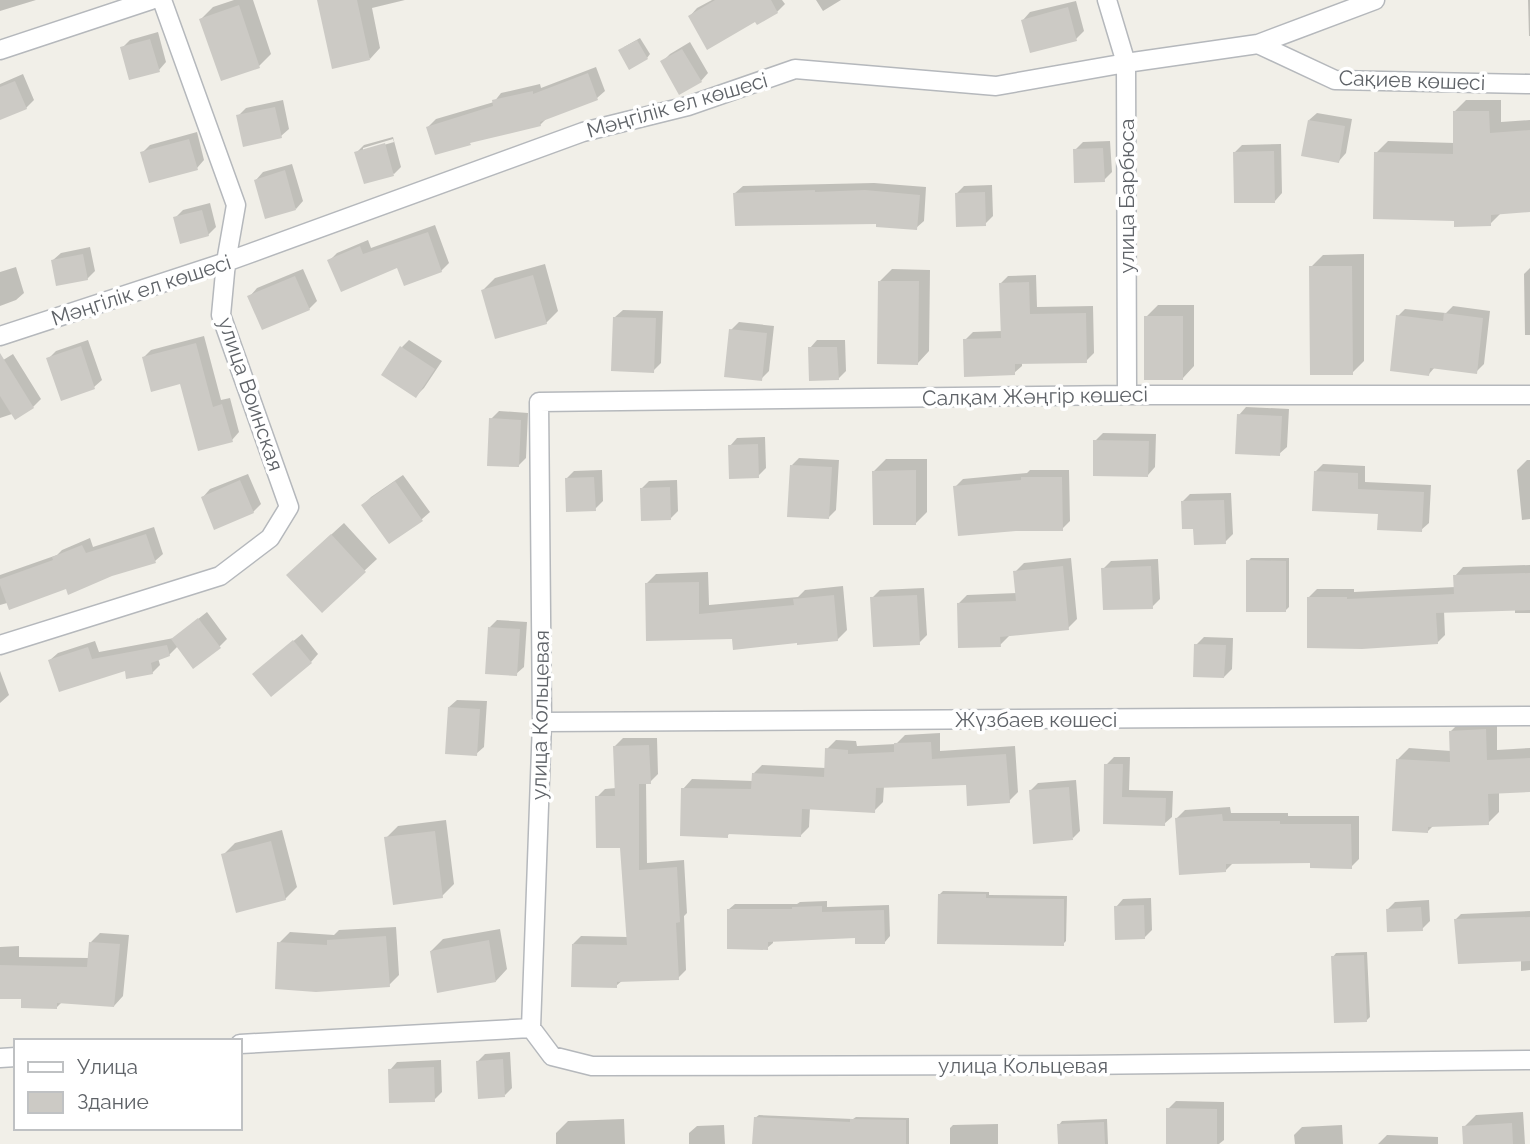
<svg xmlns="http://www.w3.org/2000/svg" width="1530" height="1144" font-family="Raleway,sans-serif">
<rect width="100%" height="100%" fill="#f1efe8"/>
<path fill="#0003" fill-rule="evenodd" d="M0 0H36L0 11Z
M234 0H253L271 54 259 66 222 79 201 19 213 7Z
M319 0H405L372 8 380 48 370 59Z
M712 0H782L785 4 777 12 755 20 690 16 697 8Z
M816 0H841L823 11Z
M1528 0H1530V36H1529Z
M1076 1 1084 31 1076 39 1023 20 1030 12Z
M158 32 166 62 159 70 122 48 130 40Z
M640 38 650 54 647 58 624 47Z
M690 42 708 73 701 81 662 62 670 54Z
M596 67 605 91 597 98 548 117 540 125 428 127 436 119 494 102 501 93 540 84 541 88Z
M23 74 34 100 26 108 0 112V84Z
M283 100 289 129 281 136 238 116 246 108Z
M1466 100H1501V122L1530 120V210L1502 212 1490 224 1456 220 1376 153 1388 141 1455 143 1454 112Z
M1317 113 1352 119 1346 153 1339 161 1309 120Z
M197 132 204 160 197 168 142 153 150 145Z
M393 137 401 167 394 174 356 153 364 145ZM393 139 394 142 363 151V148Z
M1110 141 1112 172 1104 180 1075 150 1083 142Z
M1281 144 1282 193 1275 201 1235 152 1242 145Z
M292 164 303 201 296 209 256 180 263 172Z
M874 183 926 187 924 221 916 228 735 193 743 186Z
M992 185 993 216 985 224 957 193 964 186Z
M210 203 216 227 208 235 175 218 183 210Z
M435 225 449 263 441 271 398 265 330 260 337 253 368 240 371 248Z
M90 247 95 271 87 279 53 260 61 253Z
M1364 254V361L1352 373 1311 267 1323 255Z
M545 264 558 311 546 323 483 290 495 278Z
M16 267 24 293 16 300 0 306V272Z
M1530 268V335H1525L1524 274Z
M303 269 317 301 309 309 250 296 257 288Z
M892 269 930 270 929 351 918 363 880 281Z
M1036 275 1037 307 1093 306 1094 353 1086 361 1022 362V366L1014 373 965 340 973 332 1002 331 1001 283 1008 276Z
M1158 305H1194V366L1183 378 1146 317Z
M1453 306 1490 311 1484 364 1476 372 1435 367 1429 374 1398 316 1405 309 1446 313Z
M623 310 663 311 661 363 653 371 615 317Z
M739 322 774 326 769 371 761 379 731 330Z
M204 336 221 400 230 398 239 432 232 440 181 382 143 358 151 350Z
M88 340 102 380 94 387 48 359 56 351Z
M409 340 442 361 424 388 416 396 402 347Z
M817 340H845L846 371 838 379 810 348Z
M13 354 41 399 33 407 0 418V362Z
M1246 407 1289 409 1287 447 1279 454 1239 415Z
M499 411 528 413 526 458 518 466 491 419Z
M1103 433 1156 434 1155 467 1148 475 1095 441Z
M765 437 766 468 758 476 730 446 737 438Z
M799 458 839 460 836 510 828 518 792 465Z
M886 459H927V512L915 524 874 471Z
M1527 460H1530V519L1522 520 1517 470Z
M1323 464 1365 466V482L1431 485 1429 523 1421 530 1380 512 1315 472Z
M602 470 603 501 595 509 566 479 574 471Z
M1030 470H1069L1070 521 1062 529 955 487 963 479 1027 473Z
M248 474 261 504 253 512 203 497 210 489Z
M403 475 430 512 422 519 389 542 363 505 371 497Z
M677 480 678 511 670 519 642 488 649 481Z
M1231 493 1233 534 1225 542 1195 528 1182 502 1190 494Z
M344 523 377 559 322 610 300 563Z
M154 527 163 554 155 561 0 605V575L57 555 62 550 90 538 93 547Z
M1071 558 1077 619 1068 628 1009 634V636L1000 645 958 604 967 595 1017 593 1015 572 1024 563Z
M1251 558H1289V607L1285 611 1248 561Z
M1158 559 1160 599 1152 607 1103 569 1111 561Z
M1530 565V613H1515V609L1444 611 1445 635 1437 643 1309 597 1317 589H1354V592L1455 587V576L1463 567Z
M708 572 709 605 798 597 805 590 843 586 847 630 837 640 733 637 647 583 656 574Z
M924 588 927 635 919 643 872 598 880 590Z
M207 612 227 639 219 647 178 646 169 655 158 658 160 665 152 673 50 660 58 653 95 641 99 652 174 638Z
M497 620 527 622 524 667 516 674 490 627Z
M302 634 318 654 311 662 262 667Z
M1204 637 1233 638 1232 669 1224 677 1196 645Z
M0 671 9 695 0 703Z
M457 700 487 701 484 747 476 754 449 707Z
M1497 719V750L1530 748V790L1499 792V812L1488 823 1434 825 1427 832 1398 759 1409 748 1451 751V731L1462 720Z
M940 733V751L1015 746 1018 792 1009 801 967 783 884 786 883 802 874 811 810 808 809 827 800 836 731 832 727 836 683 789 692 779 753 781V774L762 765 826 768 827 749 836 740 856 741 857 746 896 744 905 735Z
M623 738H657L658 774 650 782H646L647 863 684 860 687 913 684 916 686 970 678 978 623 980 616 986 573 944 581 936 628 937 622 846 597 797 605 789 616 788 615 746Z
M1114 757H1130L1129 790 1173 791 1172 817 1164 824 1104 823 1106 765Z
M1076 780 1080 831 1073 838 1030 791 1038 783Z
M1230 807 1231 813H1288V816H1359V859L1351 867 1312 861 1234 862 1226 870 1177 818 1185 810Z
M446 820 454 884 442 896 386 838 398 826Z
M282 830 297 887 285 899 223 855 235 843Z
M943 891 989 892V895L1067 896 1066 941 1063 944 940 894Z
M1151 898 1152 930 1144 938 1116 907 1123 899Z
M1429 900 1430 921 1422 929 1388 909 1395 902Z
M827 901V907L889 905 890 936 885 942 857 937 773 940V943L767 948 729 909 735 904H797L800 902Z
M1530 911V970L1521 971V959L1456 919 1461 914Z
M396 927 399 975 389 985 279 943 290 932 334 935 339 930Z
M500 929 507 969 496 981 431 951 443 939Z
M100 933 129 935 123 996 114 1006 63 1001 57 1007 23 997 0 998V947L19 946V957L89 958 91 942Z
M1367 952 1370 1017 1366 1021 1333 957 1336 953Z
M510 1052 512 1088 505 1095 478 1061 485 1054Z
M441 1060 442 1092 434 1100 390 1070 397 1062Z
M1176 1101 1224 1102V1140L1219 1144H1168V1109Z
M1523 1112 1525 1144H1465L1464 1127 1476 1115Z
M759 1115 853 1119 856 1117 909 1118V1144H754L755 1118Z
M624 1119 625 1144H556V1133L568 1121Z
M1107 1119 1108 1144H1059V1125L1062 1121Z
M998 1124V1144H950V1128L953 1125Z
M724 1125 725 1144H689V1133L697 1126Z
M1342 1125 1343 1144H1295L1294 1135 1302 1127Z
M1387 1135 1438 1137V1144H1378Z"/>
<path fill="#cccac5" d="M317 0H357L370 60 332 69Z
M715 0H771L778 13 757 25 755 22 707 50 688 16Z
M239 5 260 68 221 81 199 19Z
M1068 7 1077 41 1030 53 1021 20Z
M150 39 160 72 129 80 120 47Z
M637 40 648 59 629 70 618 50Z
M682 49 702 82 679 95 660 61Z
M588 73 598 100 540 122 541 126 470 143 471 145 435 155 426 127 493 106 492 100 533 91V94Z
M15 81 27 109 0 120V87Z
M275 107 282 138 243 147 236 115Z
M1453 111H1489L1490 133 1530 130V212L1491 215V226L1454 227V221L1373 219 1374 152 1453 154Z
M1308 120 1345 126 1339 163 1301 156Z
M189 139 198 170 149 183 140 152Z
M385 143 394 176 364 184 354 152Z
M1103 148 1105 182 1074 183 1073 149Z
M1274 151 1275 203H1234L1233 152Z
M285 170 296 210 265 219 254 180Z
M815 190V192L865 190 920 195 917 230 876 227V224L735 226 733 193Z
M985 192 986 226 956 227 955 193Z
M202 210 209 236 180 244 173 217Z
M428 232 442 272 404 286 397 268 341 292 327 260 360 246 363 254Z
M83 254 88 280 56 286 51 260Z
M1309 266H1352L1353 375H1310Z
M533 275 547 324 495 339 481 290Z
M295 276 310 310 262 330 247 296Z
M878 281H919L918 365 877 364Z
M1029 282 1030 314 1086 313 1087 363 1015 364V375L964 377 963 339 1001 338 999 283Z
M1444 313 1483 318 1477 374 1430 368 1429 376 1390 371 1396 315 1443 321Z
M1144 316H1183V380H1144Z
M613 317 656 318 654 373 611 371Z
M729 329 767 333 762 381 724 377Z
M196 343 213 407 222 404 233 442 198 451 180 384 151 392 142 357Z
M81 346 95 389 61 401 46 358Z
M400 346 435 369 416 398 381 375Z
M808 347H837L839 380 809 381Z
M0 353 34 408 15 420 0 396Z
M1237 414 1282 416 1280 456 1235 454Z
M489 418 521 420 519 467 487 466Z
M1093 440 1149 441 1148 477 1093 476Z
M758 444 759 478 729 479 728 445Z
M790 465 832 467 829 519 787 517Z
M916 470V525H873L872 471Z
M1314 471 1358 473V489L1424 492 1422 532 1377 530 1378 514 1312 511Z
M594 477 596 511 566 512 565 478Z
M1021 477H1062L1063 531H1016L958 536 953 486 1021 480Z
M240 480 254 513 214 530 201 497Z
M395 481 423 521 389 544 361 505Z
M670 487 671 520 641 521 640 488Z
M1224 500 1226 544 1194 545 1193 529H1182L1181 501Z
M146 534 156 563 112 576 68 595 66 589 9 610 0 585V579L53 560 52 557 82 545 86 553Z
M331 534 366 572 322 613 286 575Z
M1246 560 1286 561V612H1246Z
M1063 566 1069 630 1000 637 1001 647 958 648 957 603 1016 601 1013 571Z
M1151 566 1153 609 1103 610 1101 568Z
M1530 573V610L1436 613 1438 644 1362 649 1307 648V597H1347V599L1454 594 1453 575Z
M699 582V614L794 605 793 599 834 595 838 641 797 645V643L733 650 732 639 646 641 645 583Z
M917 595 920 645 873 647 870 597Z
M198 618 221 648 193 669 171 639Z
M488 627 520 629 517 676 485 674Z
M293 640 312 663 271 697 252 674Z
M1194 644 1226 645 1224 678 1193 677Z
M167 645 170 656 151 663 153 674 126 679 125 671 59 692 48 660 88 647 92 659Z
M448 707 480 709 477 756 445 754Z
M1486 729 1487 760 1530 758V792L1488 794 1489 825 1428 827V833L1392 831 1396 759 1450 762 1449 731Z
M931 742 932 759 1006 754 1010 803 967 806 966 785 876 788 875 813 802 809 801 837 728 834V838L680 836 681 788 751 789 752 773 824 777 825 748 848 750V754L894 752V743Z
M649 745 651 784H639V870L677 867 680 922 676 923 679 980 617 982V988L571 987 572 944 627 945 620 848H596L595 796H615L613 746Z
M1104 764H1123L1122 797 1166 798 1165 826 1103 824Z
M1069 787 1073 840 1033 844 1029 790Z
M1222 814 1223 821H1280V824H1351L1352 869 1310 868V863L1226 864V872L1179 875 1175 818Z
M435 831 443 898 393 905 384 837Z
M271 841 286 900 236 913 221 854Z
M938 894H986V898L1064 899V946L937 944Z
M1144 905 1145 939 1115 940 1114 906Z
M822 906V912L884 910 885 944H855V938L768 942V950L727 949V909H792V907Z
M1421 907 1423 931 1387 932 1386 909Z
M1530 917V961L1458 964 1454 919Z
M386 936 390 987 316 992 275 989 277 942 327 945V940Z
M489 940 496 982 437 993 430 951Z
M89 942 120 944 114 1007 57 1003V1009L21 1008V999H0V965L87 967Z
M1364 955 1367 1022 1334 1023 1331 956Z
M503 1059 505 1097 478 1099 476 1061Z
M434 1067 435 1102 389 1103 388 1069Z
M1166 1108 1217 1109V1144H1166Z
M754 1117 850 1122V1119L906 1120V1144H752Z
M1104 1122 1105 1144H1058L1057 1124Z
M1512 1123 1513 1144H1463L1462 1126Z"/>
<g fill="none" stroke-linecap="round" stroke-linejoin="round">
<g stroke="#b5b8bc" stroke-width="21">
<path id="street" d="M1107 0 1126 63 1127 395
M1258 44 1335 80 1530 84
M0 50 151 0
M0 336 226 262 583 132 688 106 795 69 996 86 1126 63 1258 44 1375 0
M0 645 220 576 270 538 289 507 221 315 226 262 236 205 162 0
M542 722 1530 716
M531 1028 552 1056 592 1066 1077 1065 1530 1060
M240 1044 531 1028 542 722 539 402 1127 395H1530
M0 1058 16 1057"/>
</g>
<use href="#street" stroke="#fff" stroke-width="18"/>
</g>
<g text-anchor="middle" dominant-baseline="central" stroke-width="7" stroke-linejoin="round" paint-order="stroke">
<g font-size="21" fill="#5f6368" stroke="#fff">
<text transform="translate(1412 80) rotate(2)">Сақиев көшесі</text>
<text transform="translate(677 105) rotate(-16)">Мәңгілік ел көшесі</text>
<text transform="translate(1126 196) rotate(-90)">улица Барбюса</text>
<text transform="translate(141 290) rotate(-18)">Мәңгілік ел көшесі</text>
<text transform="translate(251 394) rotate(71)">улица Воинская</text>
<text transform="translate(1035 396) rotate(-1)">Салқам Жәңгір көшесі</text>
<text transform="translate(540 715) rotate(-89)">улица Кольцевая</text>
<text x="1036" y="719">Жүзбаев көшесі</text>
<text x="1023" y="1065">улица Кольцевая</text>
</g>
</g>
<rect x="14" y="1039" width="228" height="91" fill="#ffffff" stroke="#bfc1c3" stroke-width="2"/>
<rect x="28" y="1062" width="35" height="10" fill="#ffffff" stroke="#bfc1c3" stroke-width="2"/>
<text x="77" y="1074" font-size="21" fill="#5f6368">Улица</text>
<rect x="28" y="1092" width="35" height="21" fill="#cccac5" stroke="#bfc1c3" stroke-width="2"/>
<text x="77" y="1109" font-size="21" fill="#5f6368">Здание</text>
</svg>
